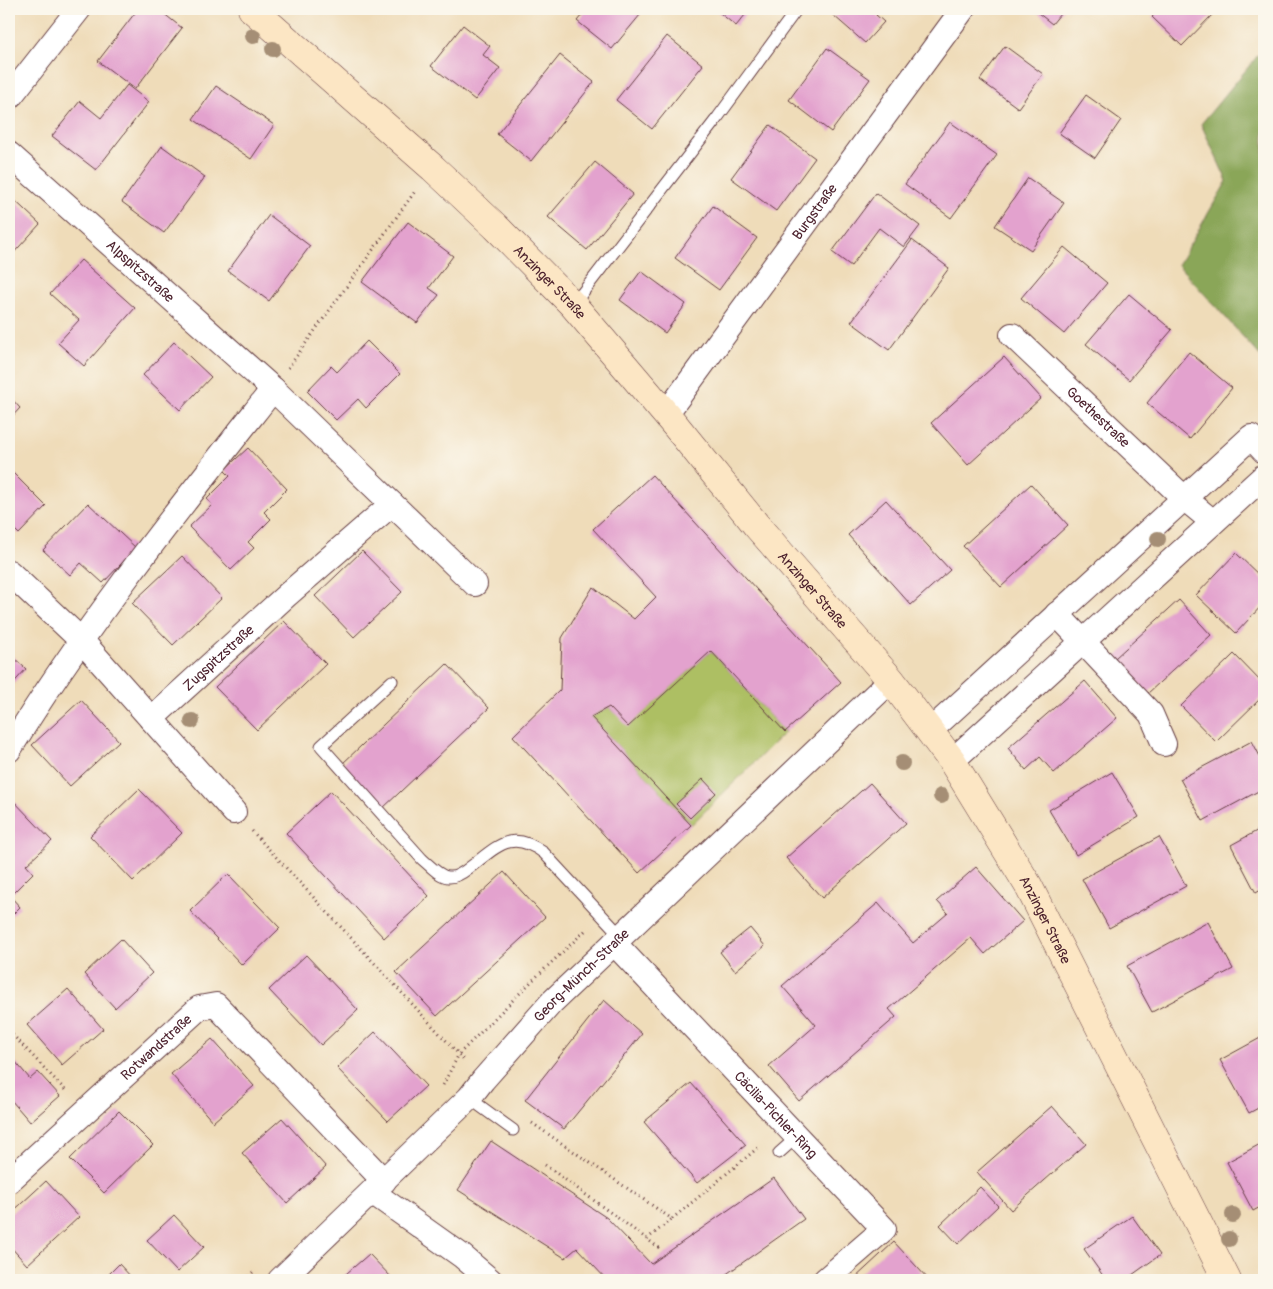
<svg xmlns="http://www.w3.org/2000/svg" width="1273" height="1289" font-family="Pangolin,sans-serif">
<rect width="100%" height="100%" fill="#fbf7ec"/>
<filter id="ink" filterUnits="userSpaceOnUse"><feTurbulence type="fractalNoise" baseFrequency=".02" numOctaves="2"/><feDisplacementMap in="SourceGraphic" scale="10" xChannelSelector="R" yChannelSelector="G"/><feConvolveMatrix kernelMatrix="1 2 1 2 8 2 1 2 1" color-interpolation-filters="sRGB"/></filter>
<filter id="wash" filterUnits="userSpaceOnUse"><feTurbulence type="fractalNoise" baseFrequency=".0096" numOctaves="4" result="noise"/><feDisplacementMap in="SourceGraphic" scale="20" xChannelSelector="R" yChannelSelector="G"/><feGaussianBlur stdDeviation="1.12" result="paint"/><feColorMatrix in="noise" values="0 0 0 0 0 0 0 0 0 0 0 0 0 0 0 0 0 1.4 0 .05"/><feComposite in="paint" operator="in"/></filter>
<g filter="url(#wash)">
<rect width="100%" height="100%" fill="#efdcb9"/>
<path fill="#adbf63" stroke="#7c6f47" d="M711 651 785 732 691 825 591 717 609 707 628 726Z"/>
<path fill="#8aa659" stroke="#6a6242" d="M1264 48V360L1178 265 1227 181 1201 124Z"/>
<g id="blocks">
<path fill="#e3a2ce" d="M138 9H158L182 28 135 89 98 61Z
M587 9H645L612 49 577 21Z
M715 9H750L736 26Z
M826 9H882L876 15 884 22 865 43Z
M1033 9H1064L1052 24Z
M1160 9H1210L1214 13 1182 46 1152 17Z
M463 25 490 46 483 55 500 68 475 100 431 66Z
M667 36 703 65 652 129 616 100Z
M1005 46 1043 74 1018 108 980 80Z
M827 48 870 79 831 132 789 100Z
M560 55 594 82 531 161 497 134Z
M127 85 149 102 96 170 52 136 80 101 101 118Z
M216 86 274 125 251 159 193 119Z
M1086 95 1121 120 1095 158 1059 133Z
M950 122 997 155 951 218 905 184Z
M770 125 815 158 776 211 731 178Z
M162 146 205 177 164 233 122 202Z
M595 162 633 194 587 250 548 217Z
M1028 178 1064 203 1031 250 995 226Z
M876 193 920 226 904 247 879 228 851 266 832 252Z
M9 195 40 224 9 258Z
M713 206 757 238 719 290 675 258Z
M269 215 310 246 269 301 228 271Z
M408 222 453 256 429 288 439 295 417 323 362 282Z
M912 240 949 268 889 350 851 322Z
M1064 247 1107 283 1064 334 1021 298Z
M81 260 135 308 84 366 58 343 79 320 50 294Z
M641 271 686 304 665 333 620 300Z
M1129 294 1172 330 1129 380 1086 344Z
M367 341 400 374 366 408 358 399 336 420 307 391 331 366 337 372Z
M174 342 211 377 180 410 143 375Z
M1189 352 1232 388 1190 439 1147 403Z
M1004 357 1041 398 968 465 931 423Z
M9 396 20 408 9 420Z
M248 448 287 489 264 512 271 519 248 542 254 548 231 570 189 527 212 505 207 499 230 476 224 470Z
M9 469 46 506 19 534 9 524Z
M652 475 841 682 785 732 711 651 628 727 609 707 591 717 691 825 639 873 513 736 560 690 562 638 593 587 634 619 656 597 593 529Z
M1031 484 1068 525 1001 587 963 546Z
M886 500 950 570 911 605 848 535Z
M88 503 136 548 103 583 81 563 70 575 43 550Z
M1264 522V532L1259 527Z
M362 551 402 592 354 637 315 596Z
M1236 553 1264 580V603L1236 633 1196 595Z
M182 556 222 598 173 645 132 603Z
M1179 600 1211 635 1147 694 1115 658Z
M284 621 326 664 257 730 215 687Z
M9 653 26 669 9 688Z
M1234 654 1264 685V695L1216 742 1181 706Z
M447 664 489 708 382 809 341 765Z
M1085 681 1117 718 1054 773 1040 757 1026 770 1008 748Z
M81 700 119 741 70 786 32 745Z
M1252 741 1264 764V788L1203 821 1180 779Z
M1112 772 1139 817 1076 855 1049 810Z
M703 779 716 793 690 818 676 804Z
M870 783 906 823 822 898 786 858Z
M139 789 182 833 133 881 90 836Z
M331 791 429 896 384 938 286 833Z
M12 799 52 841 26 865 33 873 10 896 20 907 9 918V802Z
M1264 827V888L1256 893 1231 845Z
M1159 837 1186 886 1109 928 1082 879Z
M976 867 1023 921 985 954 971 938 889 1009 896 1017 799 1101 769 1066 816 1025 782 986 878 903 913 943 948 913 937 901Z
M504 872 545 917 437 1016 396 972Z
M228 874 280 928 242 965 190 911Z
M1208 922 1233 969 1152 1012 1127 966Z
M750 928 765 946 735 971 720 952Z
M121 939 152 973 115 1008 84 974Z
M306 955 358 1010 321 1045 269 990Z
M68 989 103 1029 62 1065 27 1025Z
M604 1000 642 1034 564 1129 525 1100Z
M375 1032 426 1086 388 1121 337 1068Z
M1264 1036V1105L1249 1113 1220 1060Z
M212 1039 254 1086 213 1122 171 1074Z
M9 1054 30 1079 38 1072 60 1096 30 1122 11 1100 9 1102Z
M691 1083 746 1145 697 1183 644 1122Z
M1052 1106 1086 1144 1011 1210 977 1172Z
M119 1111 153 1145 104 1193 70 1159Z
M282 1118 326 1167 287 1203 242 1153Z
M491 1141 607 1218 651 1264 774 1178 804 1219 718 1280H607L577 1248 565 1258 458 1190Z
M1264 1142V1205L1253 1211 1227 1162Z
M46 1181 79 1217 27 1265 9 1245V1215Z
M980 1187 998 1206 958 1244 940 1225Z
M174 1215 204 1247 177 1272 147 1240Z
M1132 1216 1160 1255 1125 1280H1106L1084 1249Z
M894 1242 929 1280H853Z
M369 1254 394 1280H339Z
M119 1264 134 1280H103Z"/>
</g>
</g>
<g filter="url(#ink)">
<use href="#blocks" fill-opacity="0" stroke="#633b40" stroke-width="1"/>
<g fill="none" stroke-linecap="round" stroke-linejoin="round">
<g stroke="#633b40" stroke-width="13">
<path id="lane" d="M573 305 718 117 797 9
M392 681 321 746 422 859C429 865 439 876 448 877 456 878 464 872 469 868 497 847 511 828 544 853L621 936
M469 1098 513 1130
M779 1153 797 1137"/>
</g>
<g stroke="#633b40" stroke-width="26">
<g id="street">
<path d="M9 98 79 9"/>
<path id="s1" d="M9 154 273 389 475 584"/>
<path id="s2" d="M1012 335 1184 498 1213 522"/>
<path id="s3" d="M666 414 963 9"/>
<path d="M9 572 81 640 234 812"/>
<path d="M1057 614 1151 714 1164 744"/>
<path id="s4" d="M151 719 287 595 392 504"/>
<path d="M930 731 1251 437 1264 451"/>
<path d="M9 750C87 623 181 506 273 389"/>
<path d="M952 761 1264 476"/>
<path id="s5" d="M614 943 884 1229 825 1280"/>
<path id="s6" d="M9 1181 199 1008 216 1005 384 1181"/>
<path d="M372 1192 462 1256 490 1280"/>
<path id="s7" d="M280 1280 469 1098 483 1080 552 1002 891 680"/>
</g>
</g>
<g stroke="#633b40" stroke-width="29">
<g id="secondary">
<path id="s8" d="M252 9 433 168 496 227 573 305 675 425 757 526 891 680 952 761 1028 885 1227 1280"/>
</g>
</g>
<path stroke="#633b40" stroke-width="3" stroke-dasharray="1 4" stroke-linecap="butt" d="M288 368 416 190
M252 831 465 1061
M9 1031 67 1092
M443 1085 459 1054 534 979 587 929
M532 1123 672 1219 760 1146
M545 1165 662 1250
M647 1239 672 1219
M245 1280 254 1271
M1258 1280 1264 1273"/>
<use href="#lane" stroke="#fff" stroke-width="11"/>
<use href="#street" stroke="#fff" stroke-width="24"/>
<use href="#secondary" stroke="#fce6c4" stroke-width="28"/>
</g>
<g fill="#a58e74">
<circle cx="253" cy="36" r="8"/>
<circle cx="273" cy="49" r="8"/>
<circle cx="1158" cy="539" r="8"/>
<circle cx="192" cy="721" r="8"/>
<circle cx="902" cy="763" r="8"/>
<circle cx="941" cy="796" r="8"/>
<circle cx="1233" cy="1215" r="8"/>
<circle cx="1229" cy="1239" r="8"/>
</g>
</g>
<g text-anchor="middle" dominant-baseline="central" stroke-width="5" stroke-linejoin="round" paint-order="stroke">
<g font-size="14" fill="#4a1f2b" stroke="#fbf7ec">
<text stroke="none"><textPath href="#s3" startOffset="251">Burgstraße</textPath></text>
<text stroke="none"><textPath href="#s1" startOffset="176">Alpspitzstraße</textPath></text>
<text stroke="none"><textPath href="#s8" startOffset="404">Anzinger Straße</textPath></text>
<text stroke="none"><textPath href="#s2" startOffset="119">Goethestraße</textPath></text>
<text stroke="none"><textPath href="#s8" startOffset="809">Anzinger Straße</textPath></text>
<text stroke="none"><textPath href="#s4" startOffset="91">Zugspitzstraße</textPath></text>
<text stroke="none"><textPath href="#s8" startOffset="1214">Anzinger Straße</textPath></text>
<text stroke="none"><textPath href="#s7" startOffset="429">Georg-Münch-Straße</textPath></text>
<text stroke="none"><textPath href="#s6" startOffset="199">Rotwandstraße</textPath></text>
<text stroke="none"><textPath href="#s5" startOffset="236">Cäcilia-Pichler-Ring</textPath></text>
</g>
</g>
<rect width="1273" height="1289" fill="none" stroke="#fbf7ec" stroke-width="30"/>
</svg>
